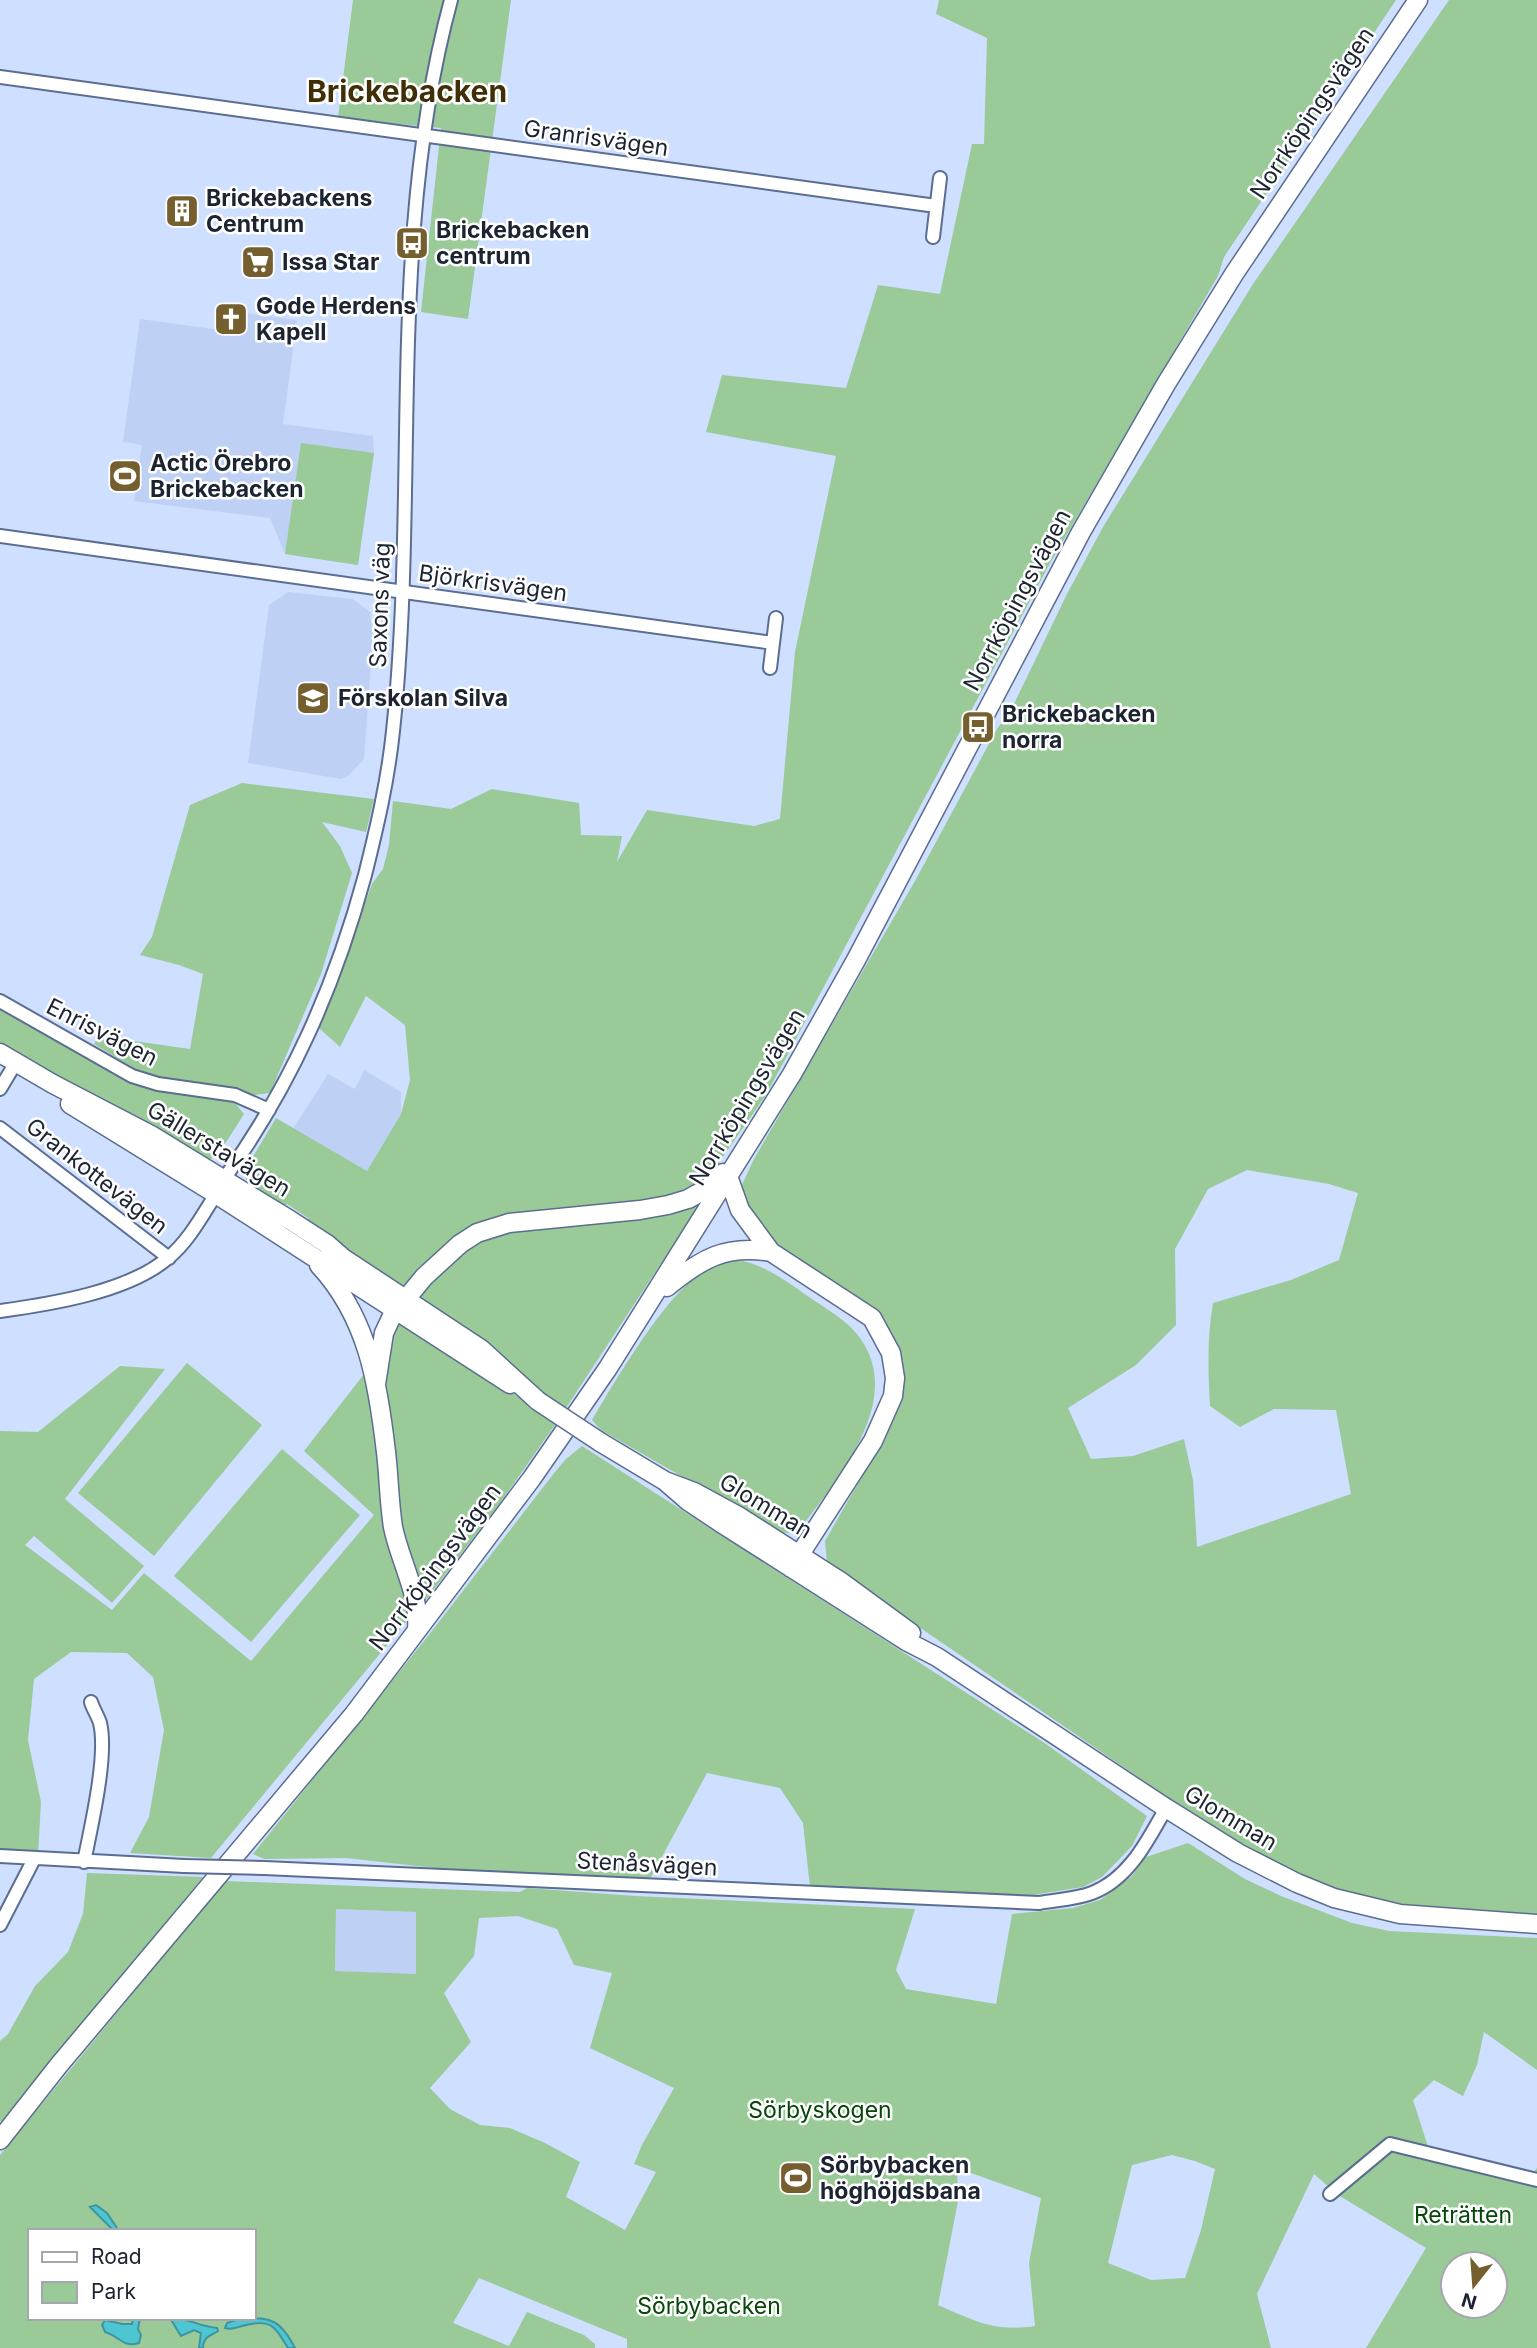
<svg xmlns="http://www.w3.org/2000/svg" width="1537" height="2348" font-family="Inter,sans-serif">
<rect width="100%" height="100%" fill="#cedfff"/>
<path fill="#bed1f5" d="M238 312 297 320 283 424 373 436 374 453 358 565 285 554 270 518 134 501 142 445 123 442 140 319 235 332Z
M288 592 353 599 370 612 373 638 364 759 349 775 341 779 248 763 269 605Z
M364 1070 401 1092V1114L367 1171 293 1129 328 1074 355 1089Z
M336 1909 417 1912 416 1975 335 1971Z"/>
<path fill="#99ca97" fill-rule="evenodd" d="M353 0H511L468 319 421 312 441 128 338 118Z
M939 0H1396L1224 257 1218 276 1049 565 766 1095 713 1171 698 1183 666 1197 510 1215 411 1282 402 1285 387 1281 304 1224 308 1218 287 1204 282 1210 253 1191 245 1177 248 1165 276 1118 367 1171 401 1114 410 1080 405 1025 366 996 340 1047 319 1028 372 884 383 869 389 845 393 801 451 809 492 789 579 803 581 835 622 836 617 862 647 810 754 826 780 819 795 652 836 456 706 432 722 375 846 388 878 285 940 294 972 144H984L987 38 936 14Z
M1449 0H1537V1919L1387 1905 1338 1892 1275 1865 1170 1799 827 1564 825 1541 891 1426 900 1381V1361L891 1333 871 1307 785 1251 752 1221 739 1191 754 1159 915 881 997 729 1011 710 1067 594 1103 527 1253 284ZM1247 1170 1329 1184 1358 1193 1339 1260 1291 1280 1213 1303C1207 1338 1208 1371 1210 1406L1240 1427 1274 1409 1336 1410 1351 1494 1197 1547 1193 1480 1184 1439 1133 1456 1091 1459 1068 1408 1136 1365 1176 1325 1175 1249 1208 1189Z
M301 443 374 453 358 565 285 554Z
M242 783 374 799 366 832 322 822 340 846 352 873 321 974 270 1093 253 1095 232 1087 173 1080 140 1072 94 1044 99 1036 190 1049 203 974 179 965 140 955 152 937 190 805Z
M0 1008 125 1080 158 1091 234 1102 244 1114 227 1141 210 1160 199 1157 0 1048Z
M700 1201H702L566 1408 539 1392 415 1300 419 1292C443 1270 465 1246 496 1234Z
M736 1260C765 1263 791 1285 815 1301 831 1312 849 1322 860 1338 906 1402 835 1481 798 1532L780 1533 601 1430 592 1420C615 1382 670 1285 710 1268 718 1264 727 1263 736 1260Z
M400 1320 557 1422 500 1503 425 1601 421 1593 398 1522 385 1376 386 1346Z
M187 1363 262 1425 154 1556 78 1493Z
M372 1364 416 1610 211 1858 130 1853 149 1817 164 1730 153 1677 127 1653 71 1652 34 1679 28 1740 41 1802 38 1855 0 1853V1431L38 1432 120 1366 165 1369 65 1499 144 1566 112 1603 34 1536 25 1545 112 1610 144 1573 251 1661 374 1515 304 1451Z
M582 1446 1043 1742 1147 1816 1132 1846 1102 1877 1083 1887 1033 1895H1013L810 1887 803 1823 780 1788 707 1773 650 1879 556 1877 461 1871 346 1858 264 1859 253 1854 428 1636 555 1472 566 1459Z
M282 1449 360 1515 251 1642 174 1576Z
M1188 1843 1245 1879 1281 1896 1352 1923 1389 1931 1537 1938V2070L1484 2032 1477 2065 1463 2096 1434 2080 1413 2100 1431 2156 1526 2181 1537 2168V2348H1366L1426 2248 1338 2195 1314 2174 1257 2294 1271 2348H627V2339L479 2278 453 2323 509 2346 527 2312 584 2335 595 2344V2348H0V2155L225 1881 520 1892 527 1888 635 1896 915 1909 896 1970 906 1989 996 2004 1012 1914 1073 1908 1100 1900 1132 1876 1146 1857ZM336 1909 416 1912V1974L335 1971ZM518 1916 557 1929 574 1965 612 1973 590 2048 674 2088 642 2145 634 2164 656 2172 625 2230 566 2197 580 2162 545 2143 510 2128 480 2125 450 2109 430 2088 471 2042 444 1993 474 1956 479 1918ZM1172 2155 1195 2161 1215 2169 1201 2230 1185 2278 1151 2280 1108 2263 1132 2165ZM957 2168 1041 2198 1029 2263 1035 2326C994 2332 975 2321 938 2305L958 2201ZM30 2231H254V2318H30ZM1453 2264H1495V2306H1453Z
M87 1873 203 1877 3 2121H0V2041L8 2034 35 1986 68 1952 83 1914Z"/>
<path fill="#4dc6d1" stroke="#3e95a1" stroke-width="2" d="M96 2205 107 2213 119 2231H114L90 2207Z
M133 2318H140L138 2329 141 2335 139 2343C123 2348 119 2336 105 2332L102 2325 105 2320 122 2324H132Z
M170 2318C187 2318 199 2326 217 2328L218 2331C210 2336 203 2337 203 2348H199L201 2333 194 2330 181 2336Z
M242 2318C272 2318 280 2319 295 2348H288C274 2326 272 2318 242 2326 235 2328 232 2330 225 2328L227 2323Z"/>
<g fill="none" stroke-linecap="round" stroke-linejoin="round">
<g stroke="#5b6d90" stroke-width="16">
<path id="street" d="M0 77 936 206
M933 237 940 178
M0 536 773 643
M770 668 776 618
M0 1001 132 1076 158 1084 235 1095 269 1110
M0 1089 12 1069
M0 1128 169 1258
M224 1179C292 1084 335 986 365 875 377 827 388 780 393 731 419 487 386 239 451 0
M0 1311C51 1304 128 1292 168 1258 188 1242 202 1216 216 1194
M0 1856 184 1866
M84 1862C91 1827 108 1755 100 1723 98 1716 93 1709 91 1702
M264 1868 1039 1903C1056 1900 1076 1899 1092 1893 1129 1879 1148 1840 1166 1808
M0 1925 34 1859
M1330 2194 1390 2144 1537 2180"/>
</g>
<g stroke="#5b6d90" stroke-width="21">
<path id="secondary" d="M0 1053 53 1084 151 1135 290 1220 327 1244 343 1258 481 1349 538 1401
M70 1104 216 1194 510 1384
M728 1176 740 1210 771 1252 872 1318 891 1353 895 1378 893 1396 873 1441 791 1568
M319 1265C368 1318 378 1383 386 1452 389 1477 389 1502 393 1527 400 1562 420 1593 417 1630
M667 1287C701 1259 726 1244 771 1252
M376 1384 384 1333 392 1316 424 1277 460 1244 477 1233 509 1223 640 1210 668 1205 688 1199 708 1188 723 1173
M600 1442 665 1481 694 1492 740 1517 840 1581 911 1633
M665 1481 688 1501 721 1523 906 1641 937 1657 1166 1808 1238 1853 1297 1883 1334 1898 1400 1914 1537 1924
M0 2140 59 2065 354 1714 532 1478 608 1368 792 1074 856 960 1081 532 1166 384 1234 274 1418 0"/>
</g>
<use href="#street" stroke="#fff" stroke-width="12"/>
<use href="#secondary" stroke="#fff" stroke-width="18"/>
<g stroke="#5b6d90" stroke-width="16" stroke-linecap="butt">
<path id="street-bridge" d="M184 1866 264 1868"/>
</g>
<g stroke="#5b6d90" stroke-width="21" stroke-linecap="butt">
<path id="secondary-bridge" d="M538 1401 600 1442"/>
</g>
<use href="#street-bridge" stroke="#fff" stroke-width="12"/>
<use href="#secondary-bridge" stroke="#fff" stroke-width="18"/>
</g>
<defs>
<g id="building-square" transform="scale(1.75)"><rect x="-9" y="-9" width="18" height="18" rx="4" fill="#765f2f" stroke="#fff"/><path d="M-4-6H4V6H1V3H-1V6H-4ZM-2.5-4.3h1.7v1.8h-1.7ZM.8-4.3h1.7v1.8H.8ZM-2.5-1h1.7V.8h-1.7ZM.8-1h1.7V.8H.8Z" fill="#fff"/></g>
<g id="bus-square" transform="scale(1.75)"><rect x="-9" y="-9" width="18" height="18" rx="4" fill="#765f2f" stroke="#fff"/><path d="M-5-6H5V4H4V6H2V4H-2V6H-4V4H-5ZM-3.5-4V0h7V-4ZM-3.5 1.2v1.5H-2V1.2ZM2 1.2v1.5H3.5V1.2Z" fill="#fff"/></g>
<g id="supermarket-square" transform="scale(1.75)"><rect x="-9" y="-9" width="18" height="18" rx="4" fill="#765f2f" stroke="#fff"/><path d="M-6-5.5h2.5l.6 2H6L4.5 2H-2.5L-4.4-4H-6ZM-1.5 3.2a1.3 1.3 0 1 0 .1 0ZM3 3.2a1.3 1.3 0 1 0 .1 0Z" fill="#fff"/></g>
<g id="church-square" transform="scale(1.75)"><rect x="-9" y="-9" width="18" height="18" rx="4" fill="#765f2f" stroke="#fff"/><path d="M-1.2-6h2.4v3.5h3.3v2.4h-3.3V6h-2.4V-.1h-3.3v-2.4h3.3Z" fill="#fff"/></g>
<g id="stadium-square" transform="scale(1.75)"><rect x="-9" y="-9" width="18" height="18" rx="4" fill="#765f2f" stroke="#fff"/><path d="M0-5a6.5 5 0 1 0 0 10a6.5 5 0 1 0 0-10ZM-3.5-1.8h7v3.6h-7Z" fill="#fff"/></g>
<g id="school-square" transform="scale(1.75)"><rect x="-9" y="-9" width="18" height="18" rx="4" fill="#765f2f" stroke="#fff"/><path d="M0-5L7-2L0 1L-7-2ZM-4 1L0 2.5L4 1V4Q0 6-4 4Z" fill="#fff"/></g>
</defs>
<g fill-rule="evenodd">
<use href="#building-square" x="182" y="211"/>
<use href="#bus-square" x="412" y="243"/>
<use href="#supermarket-square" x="258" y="262"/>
<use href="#church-square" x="231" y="319"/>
<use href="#stadium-square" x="125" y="476"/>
<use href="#school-square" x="313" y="698"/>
<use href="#bus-square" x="978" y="727"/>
<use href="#stadium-square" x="796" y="2178"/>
</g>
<g text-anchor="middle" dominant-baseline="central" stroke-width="5" stroke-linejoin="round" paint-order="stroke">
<g font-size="23" fill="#1c2432" stroke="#fff">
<text transform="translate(1312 113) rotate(-56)">Norrköpingsvägen</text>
<text transform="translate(596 138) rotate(8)">Granrisvägen</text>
<text transform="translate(493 583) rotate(8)">Björkrisvägen</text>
<text transform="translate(1017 600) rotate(-62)">Norrköpingsvägen</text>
<text transform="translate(380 605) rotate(-88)">Saxons väg</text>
<text transform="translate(102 1032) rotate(27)">Enrisvägen</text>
<text transform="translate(747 1097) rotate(-59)">Norrköpingsvägen</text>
<text transform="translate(219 1149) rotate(31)">Gällerstavägen</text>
<text transform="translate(97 1176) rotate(38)">Grankottevägen</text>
<text transform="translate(766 1506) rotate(31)">Glomman</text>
<text transform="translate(435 1567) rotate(-53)">Norrköpingsvägen</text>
<text transform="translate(1231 1818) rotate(31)">Glomman</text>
<text transform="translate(647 1864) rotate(3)">Stenåsvägen</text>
</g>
<g font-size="23" font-weight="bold" fill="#1c2432" stroke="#fff" text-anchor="start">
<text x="206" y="198">Brickebackens<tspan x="206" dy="26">Centrum</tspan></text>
<text x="436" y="230">Brickebacken<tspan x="436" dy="26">centrum</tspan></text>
<text x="282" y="262">Issa Star</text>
<text x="256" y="306">Gode Herdens<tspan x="256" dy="26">Kapell</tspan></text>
<text x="150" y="463">Actic Örebro<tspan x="150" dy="26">Brickebacken</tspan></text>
<text x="338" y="698">Förskolan Silva</text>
<text x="1002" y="714">Brickebacken<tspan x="1002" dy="26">norra</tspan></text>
<text x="820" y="2165">Sörbybacken<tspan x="820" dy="26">höghöjdsbana</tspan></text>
</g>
<g font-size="23" fill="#06470a" stroke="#fff">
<text x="820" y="2110">Sörbyskogen</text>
<text x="1463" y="2215">Reträtten</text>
<text x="709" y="2306">Sörbybacken</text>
</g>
<g font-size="30" font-weight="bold" fill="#402f06" stroke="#fff">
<text x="407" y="91">Brickebacken</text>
</g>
</g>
<rect x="28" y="2229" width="228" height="91" fill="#ffffff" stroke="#a4a7ad" stroke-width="2"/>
<rect x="42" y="2252" width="35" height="10" fill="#ffffff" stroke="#a4a7ad" stroke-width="2"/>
<text x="91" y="2264" font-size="21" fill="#1c2432">Road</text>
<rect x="42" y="2282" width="35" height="21" fill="#99ca97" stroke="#a4a7ad" stroke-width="2"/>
<text x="91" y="2299" font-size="21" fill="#1c2432">Park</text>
<g transform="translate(1474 2285) rotate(197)"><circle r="33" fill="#ffffff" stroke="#a4a7ad" stroke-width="2"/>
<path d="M0-5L12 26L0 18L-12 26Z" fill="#765f2f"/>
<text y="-10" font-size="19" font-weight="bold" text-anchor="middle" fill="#1c2432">N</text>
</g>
</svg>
